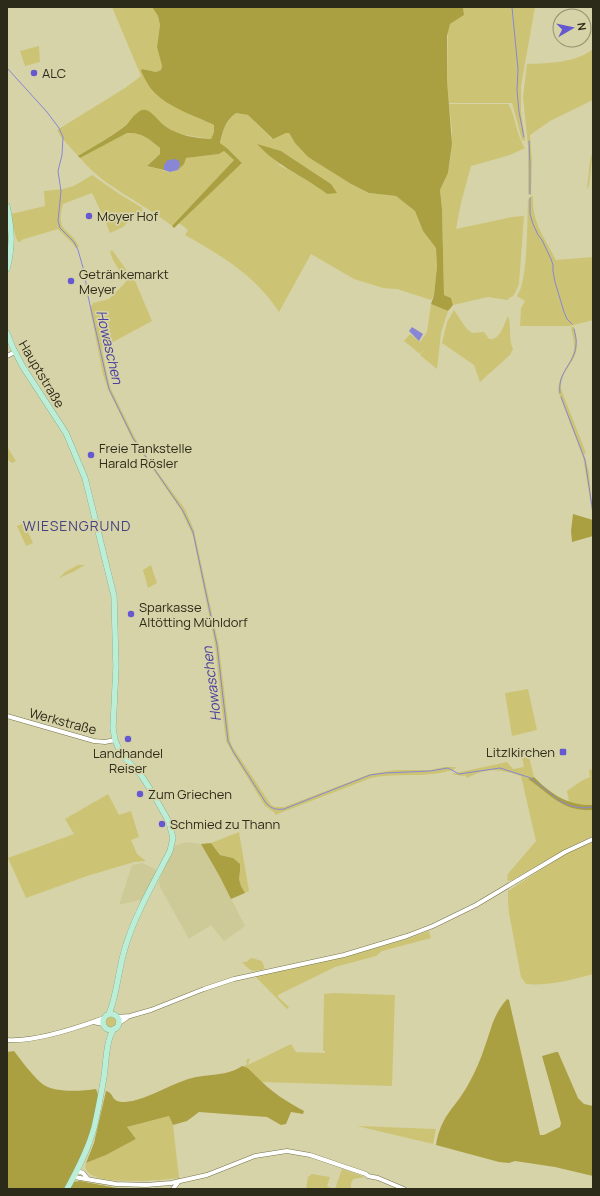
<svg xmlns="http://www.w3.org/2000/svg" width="600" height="1196" font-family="Manrope,sans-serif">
<rect width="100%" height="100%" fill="#d7d3a8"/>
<path fill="#ceca97" d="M186 842 201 844 220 877 245 926 224 941 211 925 189 939 160 887 159 882 162 871 175 846Z
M143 863 158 871 144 899 119 905 132 865Z"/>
<path fill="#ccc474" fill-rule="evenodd" d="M112 7H152L158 16 160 25 157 47 162 66 161 70 156 72 142 69 169 104 214 125V132L211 139 178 134 165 126 146 110 136 113C126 130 95 145 78 156L61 137 57 130 125 88 141 76Z
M463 7H535L521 86V110L525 141 522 140 512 103H449L447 80 448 28 450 24 464 15Z
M39 46 40 62 25 66 20 51Z
M593 49V100L550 121 530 135 532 160 531 195 528 194V146L523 97 527 64C549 63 576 63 593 49Z
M449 104H508C514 110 517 137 525 148L510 155 471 166 461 203 456 229 512 217 524 216 519 284 514 295 507 300 488 297 453 305 451 298 444 295 442 209 440 190 448 173 451 155 452 131Z
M236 113 248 115 272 139 286 133H289L295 143 308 157 351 184 369 193 396 196 415 211 423 231 436 247 437 267 434 295 431 300 397 289 383 288 354 279 311 254 279 312C254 274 223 257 185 235L188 230 179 223 242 163 228 149 220 144C223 130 225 121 236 113ZM258 145 281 151 331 184 327 194 313 183 281 166Z
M127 133C142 132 149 139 160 148V154L147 166 169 172 178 170 186 158 219 154 224 151 234 160 172 226C142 202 105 188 80 158Z
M593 150 589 186 587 189 590 161Z
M92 175 121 195 141 207 143 210 141 213 138 212 123 227 110 233 104 218 92 193 63 204C55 235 70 226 79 247L76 248 72 243 58 229 21 240V242H18L15 235 11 214 45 206 44 191 63 189 74 186Z
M533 196C532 223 544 237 556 260L593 257V320L570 326H520L521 308 525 301 517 296C528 281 527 221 528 200L530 197Z
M112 250 136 283 152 321 102 348 107 375 111 389 135 438 148 459 185 509 194 530 219 646 230 740 232 746 271 805 275 807H284L370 774 395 770H430L444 767H456L455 769C428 779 398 772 371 778L275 815V813L265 806 233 754 226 741 221 702 215 645 193 536 181 510 132 439 108 389 103 375 90 309 93 303 109 299 126 282 113 260 110 252Z
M431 304 448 311 441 333 437 369 420 355 426 347 420 354 404 341 410 334 420 342 427 332Z
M454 310 466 328 472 333 484 332 489 339C500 341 504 324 508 316 512 326 508 339 513 349L510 355 480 382 474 365 442 343 447 322Z
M571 327H574C576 336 579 346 575 355 570 367 560 375 561 389L586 453 584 454 589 472 593 518 583 457 558 391C559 374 569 367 573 353 576 346 572 334 571 327Z
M8 448 16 461 13 463C6 461 7 456 7 449Z
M24 523 33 543 26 546 17 526Z
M78 565H85L73 572 59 578 65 572Z
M151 565 157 583 148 588 143 570Z
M528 689 537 730 512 736 505 693Z
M529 757 534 777 529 779C548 794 566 812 593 810V836L564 850 512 880 508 881 507 879 508 876 507 875 536 841 521 776C499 769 488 767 467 778L465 775 463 776 451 774 507 762 513 769 524 767 522 758Z
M593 769V805H577L569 802 567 791 581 781 590 777 589 770Z
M108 794 119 815 131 811 139 837 131 840 137 854 146 861 134 862 87 876 26 898 8 858 74 834 65 819Z
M239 832 249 891 245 893 241 886 239 879 240 871 233 858 220 855 211 843Z
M593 842V974C572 980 548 986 526 984L521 977 509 913 508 901V891L548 865 575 849Z
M429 931 431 938 382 951 376 956 335 967 278 995V997L289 1007 287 1009 256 977V975L345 957 407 939Z
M251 958 262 961 265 969C252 972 251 972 242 962H246Z
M334 993 395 995 392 1086 261 1082 245 1067V1065H247L246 1060 250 1058 248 1065 291 1044 296 1052 325 1053V1051H323L324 994Z
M104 1022a7 7 0 1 1 14 0a7 7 0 1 1-14 0Z
M169 1116 173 1125 179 1178C165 1180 78 1189 86 1163L106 1155 136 1139 127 1127Z
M357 1126 436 1129 433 1144Z
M342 1169 365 1177 353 1179 351 1184V1189H335Z
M312 1174 330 1177 327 1186 333 1189H306L308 1177Z"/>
<path fill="#aaa042" d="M152 7H463L464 15 450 24 447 36V80L452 144 448 173 440 190 442 209 444 295 451 298 453 305 448 311 431 304 434 295 437 267 436 248 423 231 415 211 396 196 369 193 351 184 308 157 295 143 289 133H286L273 139 248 115 236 113C225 121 223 130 220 143L228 149 242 163 174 228 172 226 234 160 224 151 219 154 186 158 184 164 178 170 180 165H164V170L147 166 160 154V148C149 139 142 132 127 133L80 158 78 156C94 146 111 137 125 126 131 121 137 108 146 110 153 112 159 122 165 126 179 136 195 138 211 139L214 132V125C196 116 170 108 156 94 149 88 145 79 141 71L142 69 156 72 161 70 162 66 157 47 160 25 158 16Z
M257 144 281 151 331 184 337 193 327 194C303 175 279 168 257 144Z
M573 514 593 520V536L572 542 571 531Z
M534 777C551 794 568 806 593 805V810C563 812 551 795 528 779Z
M211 843 220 855 233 858 240 864V871L239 879 241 886 245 893 231 899 220 877 201 844Z
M507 999 509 1000 540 1135H544L560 1127 561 1123 542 1056 556 1052H558L578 1098 584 1104 593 1106V1176L555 1167 515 1161 509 1163 499 1162 436 1145C441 1114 456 1108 469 1083 475 1072 481 1059 485 1046 492 1027 493 1015 507 999Z
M14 1051C21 1060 35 1079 44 1085 56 1093 82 1091 96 1089L99 1097 89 1140 65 1189H7V1052Z
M242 1066C249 1067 252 1073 257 1077 270 1091 287 1102 304 1111L303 1114 291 1112 286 1124 281 1125 267 1117 199 1112 187 1121 173 1125 169 1116 127 1127 136 1139 106 1155 86 1163 94 1143 106 1091C116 1094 109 1102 125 1102 145 1101 172 1083 192 1078 208 1074 228 1076 242 1066Z
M80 1181 117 1188 151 1189H68L72 1182Z"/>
<path fill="#8886d5" d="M176 159 179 161 180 165 178 170 170 172 164 170V165L168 160Z
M412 327 423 334 419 341 409 331Z"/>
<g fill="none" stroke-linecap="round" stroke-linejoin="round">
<path stroke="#8886d5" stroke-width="1" d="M512 7 518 69 517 90 519 112 524 137
M7 68 47 112 59 128 63 137 62 155 58 171 61 191 58 221 60 228 74 242 78 250 84 271 88 296 109 389 133 438 183 511 193 532 217 645 228 741 234 753 266 803C272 809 276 810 284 809L370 775 385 773 430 771 448 768 459 774 500 768 531 778 560 801 571 806 583 808 593 807
M529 141 530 165V194
M530 198V214L533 224 538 235 542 240 551 259 553 265V271L555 282 564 312 567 319 572 324
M560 393C557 371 575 364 576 345 577 340 575 334 574 329
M561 397 585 460 593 513"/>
<g stroke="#76734b" stroke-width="5">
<path id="minor" d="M7 356 15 352
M7 716 94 741 105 742 115 740
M117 1017 130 1016 151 1010 204 989 234 979 344 955 407 936 433 926 476 905 565 852 593 839
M93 1022 103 1024
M119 1023 128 1017
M7 1040C36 1042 77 1028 104 1018
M77 1171 83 1173 88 1179
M74 1177 116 1184 146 1185 171 1183 207 1175 255 1156 287 1151 310 1155 366 1174 368 1176 378 1178 404 1189
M173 1189 179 1181"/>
</g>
<g stroke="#6ca284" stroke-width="6">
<path id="major" d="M7 206C12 229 13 246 7 269
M7 333 13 348 23 367 66 433 85 478 114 596 116 667 113 728 115 740 121 754 141 775 152 792 169 822 173 838 170 851C154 882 136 913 126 945 118 968 118 992 109 1014
M103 1022a8 8 0 1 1 16 0a8 8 0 1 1-16 0Z
M67 1189C78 1169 88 1150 94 1128 98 1111 101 1094 104 1077 106 1064 106 1039 114 1029"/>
</g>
<use href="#minor" stroke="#fff" stroke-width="4"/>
<use href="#major" stroke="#bceed7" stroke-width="5.5"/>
</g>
<g fill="#6558d1" stroke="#d7d3a8" stroke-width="1.5">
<circle cx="34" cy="73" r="4"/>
<circle cx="89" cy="216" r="4"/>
<circle cx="71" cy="281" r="4"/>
<circle cx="91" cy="455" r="4"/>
<circle cx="131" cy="614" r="4"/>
<circle cx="128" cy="739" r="4"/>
<rect x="559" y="748" width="8" height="8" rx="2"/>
<circle cx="140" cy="794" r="4"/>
<circle cx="162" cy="824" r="4"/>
</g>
<g text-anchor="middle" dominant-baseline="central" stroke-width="3.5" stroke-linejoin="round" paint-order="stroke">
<g font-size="13" fill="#2c2a19" stroke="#d7d3a8" text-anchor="start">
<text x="42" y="73">ALC</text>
<text x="97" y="216">Moyer Hof</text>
<text x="79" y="274">Getränkemarkt<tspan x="79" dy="15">Meyer</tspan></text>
<text x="99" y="448">Freie Tankstelle<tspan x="99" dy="15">Harald Rösler</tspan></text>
<text x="139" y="607">Sparkasse<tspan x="139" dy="15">Altötting Mühldorf</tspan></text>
<text x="555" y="752" text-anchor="end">Litzlkirchen</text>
<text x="128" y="753" text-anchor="middle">Landhandel<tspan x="128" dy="15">Reiser</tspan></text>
<text x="148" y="794">Zum Griechen</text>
<text x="170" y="824">Schmied zu Thann</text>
</g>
<g font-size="13" fill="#2c2a19" stroke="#d7d3a8">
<text transform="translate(42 374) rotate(59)">Hauptstraße</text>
<text transform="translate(63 721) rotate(15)">Werkstraße</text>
</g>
<g font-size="14" font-style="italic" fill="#4a409d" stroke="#d7d3a8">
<text transform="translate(110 347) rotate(77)">Howaschen</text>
<text transform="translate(211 684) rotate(-97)">Howaschen</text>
</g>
<g font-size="14" letter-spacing="1" fill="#454280" stroke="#d7d3a8">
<text x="77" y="525">WIESENGRUND</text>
</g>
</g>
<rect width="600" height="1196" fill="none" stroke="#2c2a19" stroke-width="16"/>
<g transform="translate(572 28) rotate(81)"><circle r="19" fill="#d7d3a8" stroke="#938f6f"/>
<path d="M0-3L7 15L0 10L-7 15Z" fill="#6558d1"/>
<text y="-6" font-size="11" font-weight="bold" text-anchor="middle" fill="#2c2a19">N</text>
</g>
</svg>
